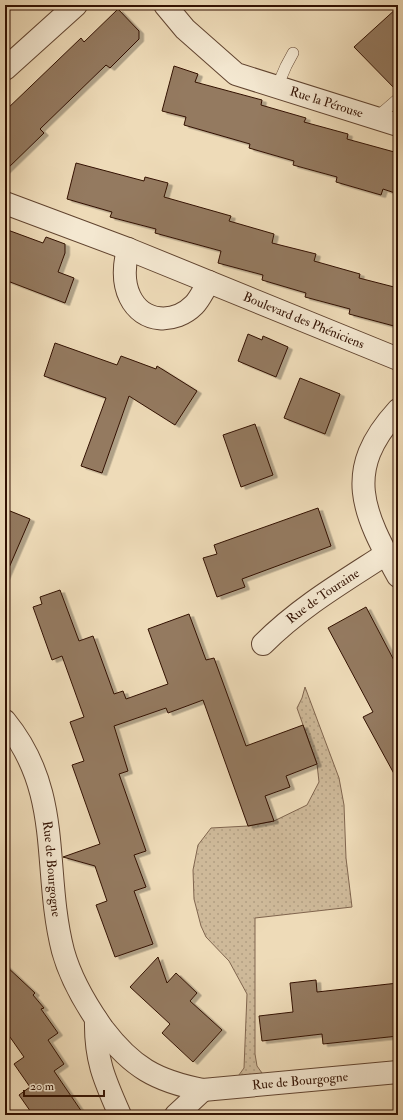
<svg xmlns="http://www.w3.org/2000/svg" width="403" height="1120" font-family="'IM FELL Double Pica',serif">
<defs>
<pattern id="green-dots" width="8" height="8" patternUnits="userSpaceOnUse"><rect width="8" height="8" fill="#ceb999"/><path d="M2 2h.1M6 6h.1" fill="none" stroke="#b19e82" stroke-width="1.8" stroke-linecap="round"/></pattern>
<filter id="shadow"><feDropShadow dx="4.5" dy="2.5" stdDeviation="0" flood-color="#0004"/></filter>
</defs>
<rect width="100%" height="100%" fill="#eedbb8"/>
<filter id="stains"><feTurbulence type="fractalNoise" baseFrequency=".005" numOctaves="4"/><feColorMatrix values="0 0 0 0 .2 0 0 0 0 .09 0 0 0 0 .02 0 0 0 .5 -.17"/></filter>
<radialGradient id="worn" r=".72"><stop offset=".6" stop-color="#630" stop-opacity="0"/><stop offset="1" stop-color="#630" stop-opacity=".3"/></radialGradient>
<path fill="url(#green-dots)" stroke="#80654e" d="M305 687 339 778 344 805 346 858 352 907 255 918V1054L257 1066 262 1073 236 1079 244 1068 247 994 229 961 206 937 201 926 194 899 193 870 198 845 211 828 248 826 274 821 307 805 319 782 317 764 297 708 302 698Z"/>
<path fill="#947a61" stroke="#321102" filter="url(#shadow)" d="M398 7V92L354 47Z
M118 9 139 31V39L110 68 106 65 40 129 44 133 5 171V111L81 38 84 42Z
M174 66 198 74 195 82 262 100 261 105 306 118 304 122 348 134 347 139 398 153V194L383 189 381 195 336 182 337 177 293 165 294 161 249 148 250 144 184 125 186 117 162 111Z
M76 163 144 181 145 177 168 183 164 197 231 216 229 221 274 234 272 243 316 254 314 261 360 274 359 278 398 288V312L394 326 349 314 350 309 305 297 306 293 262 280 263 275 218 263 221 251 155 233 156 229 110 217 112 212 67 199Z
M5 229 43 243 46 237 65 244V253L58 272 74 278 65 303 5 280Z
M248 334 262 340 263 336 288 347 276 377 238 361Z
M55 343 117 365 121 356 156 369 157 366 197 391 175 425 129 396 102 473 81 466 106 398 44 376Z
M300 378 340 394 325 434 284 418Z
M255 424 273 475 241 487 223 435Z
M318 508 331 546 242 579 245 587 217 597 203 558 217 554 214 545Z
M5 509 30 519 5 577Z
M60 590 79 641 93 636 114 694 123 691 126 699 168 684 148 629 189 614 206 660 214 658 246 746 303 725 317 764 286 776 290 787 265 796 274 821 248 826 203 700 168 713 166 708 114 726 128 771 119 774 146 851 134 855 146 887 134 891 153 944 115 957 96 905 107 901 95 866 63 857 100 844 72 765 84 761 70 722 84 717 62 656 52 660 33 607 42 604 40 597Z
M366 607 398 668V781L363 717 373 712 328 628Z
M158 957 167 983 176 973 197 993 190 1001 222 1030 193 1062 162 1033 170 1024 130 987Z
M5 965 35 993 33 995 44 1008 41 1009 58 1033 48 1040 64 1064 54 1071 84 1115H33L19 1095 30 1087 14 1064 24 1057 5 1030Z
M316 980 317 992 398 983V1036L323 1044 322 1034 262 1041 259 1016 293 1012 290 983Z"/>
<g fill="none" stroke-linecap="round" stroke-linejoin="round">
<g stroke="#614430" stroke-width="12">
<path id="service" d="M277 87 286 66 293 53
M376 118 398 99"/>
</g>
<g stroke="#614430" stroke-width="24">
<g id="minor">
<path id="s1" d="M165 5 185 29 236 74 398 125"/>
<path d="M5 69 76 5"/>
<path id="s2" d="M5 203 128 249 398 359"/>
<path d="M128 249C124 265 123 283 130 297 143 324 175 324 194 305 200 299 204 289 209 282"/>
<path d="M398 410C342 471 363 512 398 576"/>
<path id="s3" d="M263 644C300 607 343 582 386 554"/>
<path id="s4" d="M5 721C64 793 42 869 63 951 71 980 86 1005 103 1029 132 1067 156 1081 203 1090L398 1072"/>
<path d="M96 1019C95 1059 104 1079 120 1115"/>
<path d="M176 1115 203 1090"/>
</g>
</g>
<use href="#service" stroke="#f4e8d1" stroke-width="11"/>
<use href="#minor" stroke="#f4e8d1" stroke-width="22"/>
</g>
<g text-anchor="middle" dominant-baseline="central" stroke-width="4" stroke-linejoin="round" paint-order="stroke">
<g font-size="13" fill="#321102" stroke="#f4e8d1">
<text stroke="none"><textPath href="#s1" startOffset="194">Rue la Pérouse</textPath></text>
<text stroke="none"><textPath href="#s2" startOffset="321">Boulevard des Phéniciens</textPath></text>
<text stroke="none"><textPath href="#s3" startOffset="77">Rue de Touraine</textPath></text>
<text stroke="none"><textPath href="#s4" startOffset="158">Rue de Bourgogne</textPath></text>
<text stroke="none"><textPath href="#s4" startOffset="547">Rue de Bourgogne</textPath></text>
</g>
</g>
<rect width="403" height="1120" fill="none" stroke="#eedbb8" stroke-width="20"/>
<rect x="6" y="6" width="391" height="1108" fill="none" stroke="#321102" stroke-width="2"/>
<rect x="10" y="10" width="383" height="1100" fill="none" stroke="#321102"/>
<path d="M24 1090v6h80v-6" fill="none" stroke="#321102" stroke-width="2"/>
<text x="30" y="1090" font-size="12" fill="#321102" stroke="#f4e8d1" stroke-width="3" paint-order="stroke">20 m</text>
<rect width="100%" height="100%" filter="url(#stains)"/>
<rect width="100%" height="100%" fill="url(#worn)"/>
</svg>
